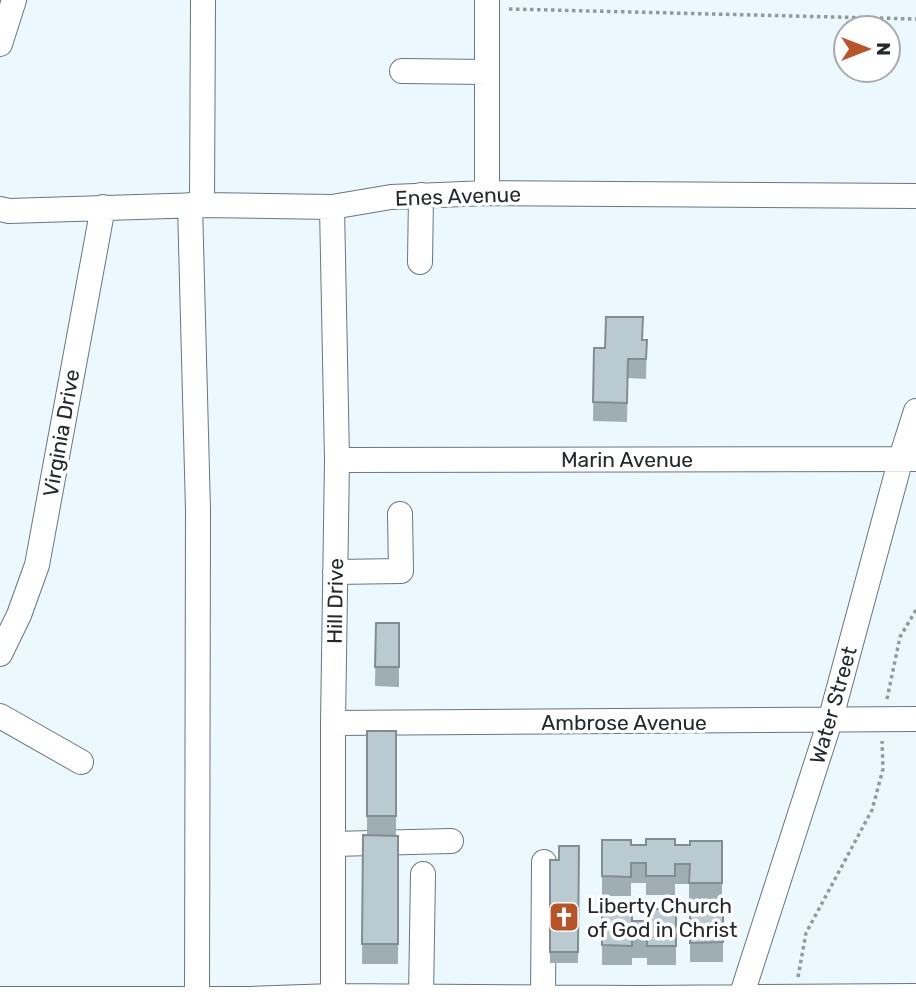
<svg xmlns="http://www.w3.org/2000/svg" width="916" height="1003" font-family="Rubik,sans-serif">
<rect width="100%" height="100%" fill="#ebf9fe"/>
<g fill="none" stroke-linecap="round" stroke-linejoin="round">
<g stroke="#68777c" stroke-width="26">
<path id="minor" d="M487 0V193
M0 44 14 0
M402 71 487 72
M190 205 198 510 197 999
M202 205 203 0
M332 207 337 460 333 723V996
M0 209 9 211 202 205 332 207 391 197 487 193 916 196
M420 262 421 195
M337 460 915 459
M335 572 401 571 400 514
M0 654 19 615 37 565 103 207
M0 716 81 762
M333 723 916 719
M333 844 451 841
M421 997 423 874
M543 997 544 862
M741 997 830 721 901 458 916 411
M0 999H250L333 996 640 998 916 996"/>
</g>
<path stroke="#909a9e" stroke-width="3.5" stroke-dasharray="3.5 3.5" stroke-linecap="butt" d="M509 9 916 19
M887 699 900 637 916 610
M798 977 806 933 872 810 883 769 882 741"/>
<use href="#minor" stroke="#fff" stroke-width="24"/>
</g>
<path fill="#9faeb3" d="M643 340H647L646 379 628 378 627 422 593 421 594 348H605Z
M376 623H399V687L375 686Z
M367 731H396V836H398V964H362L363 835H367Z
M602 840 631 845H690L722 841V902H689V884H675V895H646V883H631V896H602Z
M579 846 578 963H550V860H559Z
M690 903H723V962H690Z
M602 909 632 921H647L676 909V965H647V958H632V965H602Z"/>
<path fill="#b9cad0" stroke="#828d92" stroke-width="2" d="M606 317H643L642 340H647L646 359H628L627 403 593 402 594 348H605Z
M376 623H399V667H375Z
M367 731H396V816H367Z
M363 835 398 836V944H362Z
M646 839H675V845H690V841H722V883H689L690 864H675V876H646V863H631V877L602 876V840H631V845H646Z
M559 846H579L578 952H550V860H559Z
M690 903H723V942L690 943Z
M602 909 632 910V921H647V909H676V946H647V938H632V946L602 945Z"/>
<defs>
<g id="church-square" transform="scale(1.575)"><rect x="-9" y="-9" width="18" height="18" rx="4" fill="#b95328" stroke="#fff"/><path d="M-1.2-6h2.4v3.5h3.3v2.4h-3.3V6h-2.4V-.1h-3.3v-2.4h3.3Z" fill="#fff"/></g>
</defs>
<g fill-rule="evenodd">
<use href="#church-square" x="564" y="917"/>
</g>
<g text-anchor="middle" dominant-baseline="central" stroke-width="7" stroke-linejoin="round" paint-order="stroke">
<g font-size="21" fill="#23292b" stroke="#fff">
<text transform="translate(458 196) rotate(-2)">Enes Avenue</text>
<text transform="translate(61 433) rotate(-80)">Virginia Drive</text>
<text x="627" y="459">Marin Avenue</text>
<text transform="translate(335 601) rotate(-89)">Hill Drive</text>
<text transform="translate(833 705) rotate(-74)">Water Street</text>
<text x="624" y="722">Ambrose Avenue</text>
</g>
<g font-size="21" fill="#23292b" stroke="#fff" text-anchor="start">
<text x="587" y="905">Liberty Church<tspan x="587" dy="24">of God in Christ</tspan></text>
</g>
</g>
<g transform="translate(867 49) rotate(90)"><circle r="33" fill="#ffffff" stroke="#a7a9aa" stroke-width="2"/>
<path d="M0-5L12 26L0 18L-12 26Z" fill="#b95328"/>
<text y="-10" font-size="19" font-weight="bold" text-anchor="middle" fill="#23292b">N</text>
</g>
</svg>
